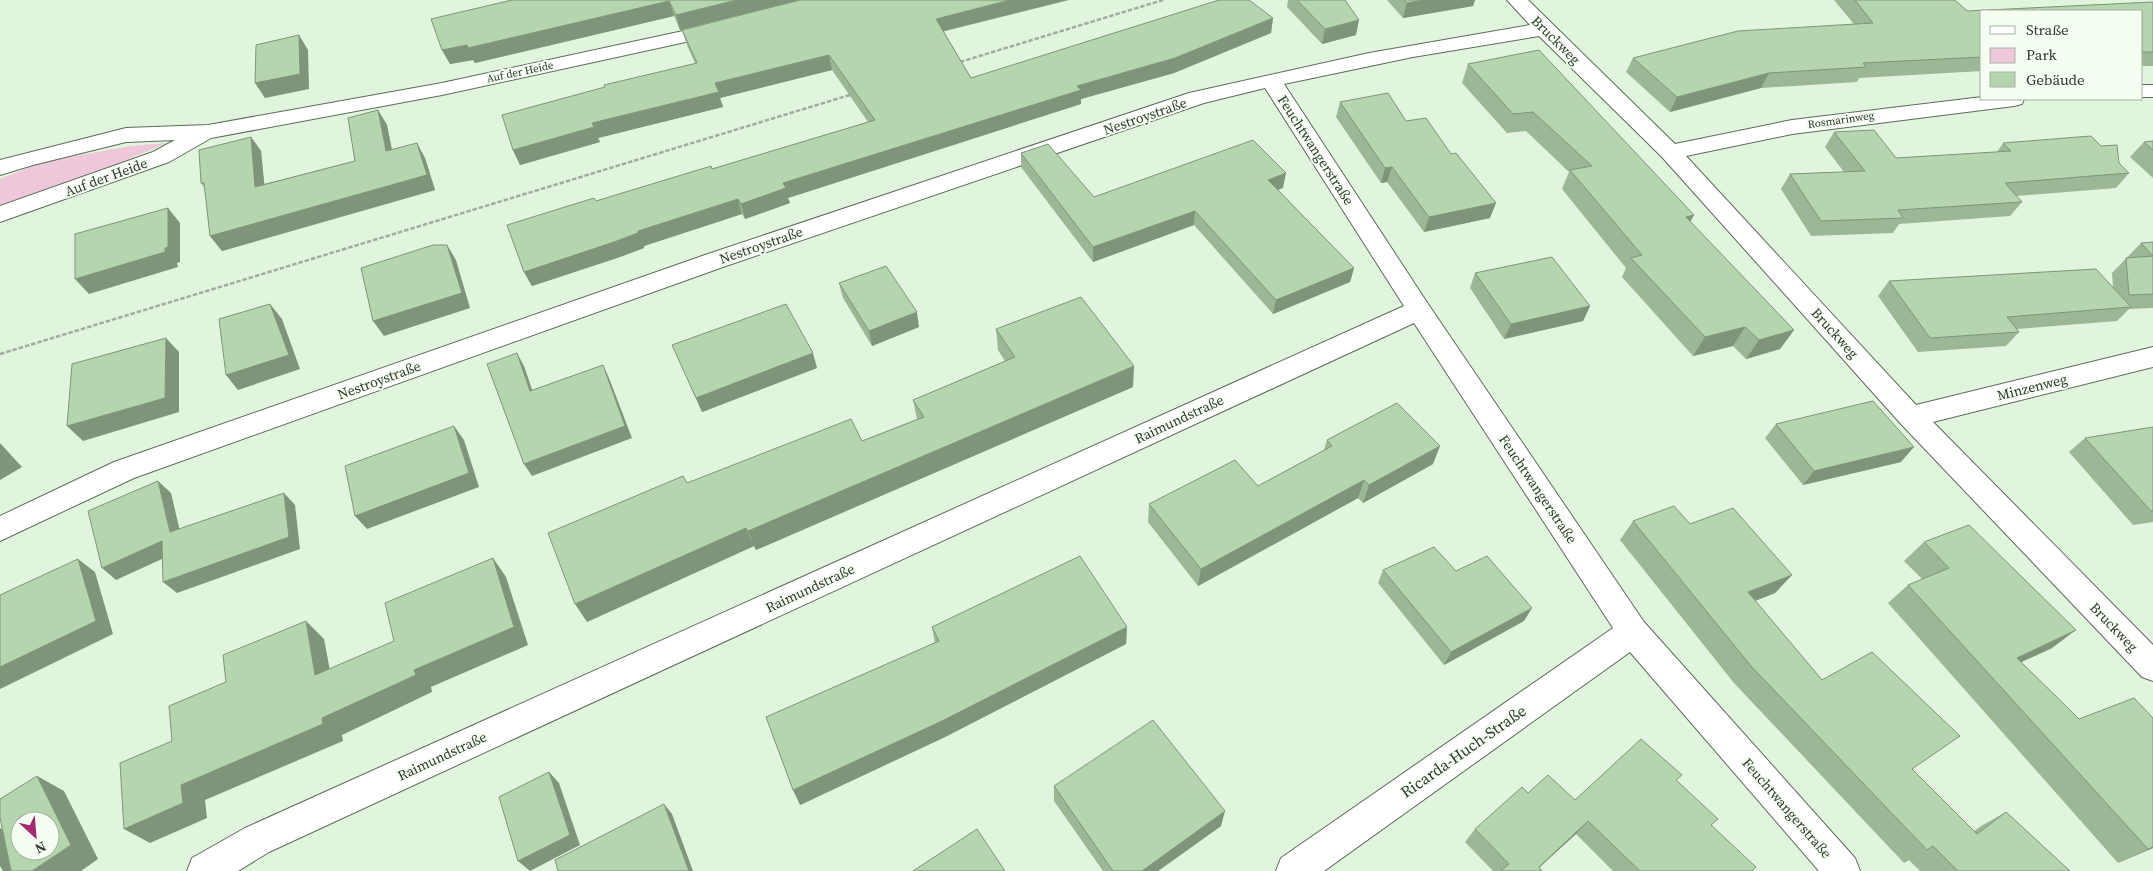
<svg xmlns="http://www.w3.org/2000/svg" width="2153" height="871" font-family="'Source Serif 4',serif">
<rect width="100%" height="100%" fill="#e1f4dd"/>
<path fill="#efc7da" d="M167 143 102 170 0 207V179L43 162 130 146Z"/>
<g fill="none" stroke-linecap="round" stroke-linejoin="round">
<g stroke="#5c6c59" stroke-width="2">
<path id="minor" d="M1507 0H1528L1675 144 1792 120 1982 97V99H2024L2022 104 2014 106 1792 134 1686 156 1916 405 2153 347V367L1933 422 2153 645V681L2142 677 1901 424 1662 157 1539 36 1413 57 1284 84 1428 304 1644 622 1855 858 1860 871H1819L1630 652 1324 871H1276L1281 858 1613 628 1414 323 269 852 238 871H187L192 858 245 828 1404 306 1265 88 1204 103 723 267 134 478 0 541V516L114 462 705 255 1189 93 1369 53 1530 25Z
M720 23 727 25 730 29 727 33 442 95 211 138 169 162 0 222V206L153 152 175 140 126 142 33 165 0 175V160L126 128 208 125 442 83Z
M2142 85H2153V97H2142Z"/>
</g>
<path stroke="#9fae9c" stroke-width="2.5" stroke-dasharray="4.5 2" stroke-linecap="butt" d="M960 62 1163 0
M0 354 853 94"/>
<use href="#minor" fill="#fff" fill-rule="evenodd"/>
</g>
<path fill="#9bb795" d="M512 0H799L680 30 674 16 475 63 473 60 450 64 442 50Z
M1288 0H1345L1356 35 1322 44 1287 7Z
M1387 0H1475L1473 6 1403 18Z
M1834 0H1955L1967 11 2153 2V66H2142V11H1982V71L1859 78 1857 82 1761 88 1670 112 1626 72 1633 58 1854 24Z
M1273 18 1271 33 1174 73 1081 99V104L788 198 790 203 745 219 742 214 644 246V248L620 257 532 286 524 272 596 201 712 169 868 122 832 70 720 98 723 107 598 138 600 142 520 165 513 150 695 63 687 45 682 30 944 32 971 78Z
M1468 64 1690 222 1794 330 1780 349 1746 359 1733 346 1693 356 1622 277 1626 268 1562 189 1569 172 1526 131 1507 133 1462 83Z
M1340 102 1490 218 1424 232 1387 182 1381 183 1336 117Z
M378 110 387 125 392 150 425 158 435 190 222 251 210 236 205 189 201 183 251 137 261 151 264 184 355 161Z
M1834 132 1896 158 1997 152 2003 143 2119 163 2129 173 2116 188 2016 196 2022 202 2010 216 1899 224 1893 233 1811 236 1781 189 1790 174 1844 172 1825 147Z
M2153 141V178L2130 157 2144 142Z
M1021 153 1094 197 1283 188 1278 190 1354 268 1350 282 1273 314 1194 225 1093 262 1021 167Z
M2153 242V308L2129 309 2117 321 2017 329 2019 332 2006 346 1918 352 1878 296 1889 281 2113 286 2112 273 2141 243Z
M1475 273 1590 306 1583 321 1504 339 1470 288Z
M839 283 919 327 872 346 843 298Z
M996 329 1133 387 756 550 754 546 587 622 687 483 862 441 917 419 913 400 1005 361 998 350Z
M672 345 817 368 702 412Z
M1776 424 1901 462 1803 485 1765 438Z
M2153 427V522L2133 525 2069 452 2085 438Z
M1327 440 1433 464 1363 503 1358 498 1198 586 1148 522 1149 504 1258 486 1324 450Z
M1633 521 1690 524 1792 575 1775 593 1755 601 1822 680 1960 736 1912 769 1974 831 1981 826 2006 812 2070 871H1920L1909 860 1904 863 1734 683 1620 540Z
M1924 542 2052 648 2021 662 2079 719 2153 848 2118 863 1888 603 1908 585 1922 579 1904 561Z
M1383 570 1456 571 1524 621 1444 665 1378 583Z
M932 627H1127L1126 644 945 737 800 805 935 643Z
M1676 780 1711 825 1752 871H1613L1576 834 1539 868 1542 871H1493L1465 842 1475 829 1528 793 1575 800Z
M1054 786 1221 826 1158 871H1103L1054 801Z"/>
<path fill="#7e9579" d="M737 0H799L680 30 676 15Z
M1010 0H1069L937 33 936 19Z
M1424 0H1475L1473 6 1403 18 1407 3Z
M669 1 674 16 475 63 473 60 450 64 442 50Z
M1273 18 1271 33 1174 73 1081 99V104L788 198 790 203 745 219 741 204 783 183 1077 86Z
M1359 20 1356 35 1322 44 1325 29Z
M299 35 308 50 309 89 265 98 255 83Z
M829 55 832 70 720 98 723 107 598 138 600 142 520 165 513 150 715 83Z
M1769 73 1761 88 1670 112 1677 97Z
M378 110 387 125 395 166 386 151Z
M251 137 261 151 266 201 255 187Z
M417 143 425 158 435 190 222 251 210 236Z
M1392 167 1387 182 1381 183 1385 168Z
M1286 173 1283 188 1266 194 1268 180Z
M738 199 742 214 644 246V248L620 257 532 286 524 272 638 231Z
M1496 203 1490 218 1424 232 1429 217Z
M168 208 180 223V262L177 263 178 267 89 294 75 279 165 248Z
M1195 211 1194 225 1093 262V247Z
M1694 215 1683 235 1686 217Z
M447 245 456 260 470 308 384 336 373 321Z
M1354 268 1350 282 1273 314 1276 300Z
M270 304 282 319 300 369 238 390 226 375Z
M1590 306 1583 321 1504 339 1511 324Z
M917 312 919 327 872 346 869 331Z
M1745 327 1733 346 1693 356 1705 337Z
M1794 330 1780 349 1746 359 1759 340Z
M166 338 179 352V412L83 441 67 426Z
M517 353 524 366 537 404 530 391Z
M813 353 817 368 702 412 696 398Z
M603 365 609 378 632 438 532 476 524 464Z
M1134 366 1133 387 756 550 748 531Z
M454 426 464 440 479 487 367 529 355 516Z
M0 443 22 467 0 480Z
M1440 446 1433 464 1363 503 1369 485Z
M1914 447 1901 462 1803 485 1814 471Z
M1364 480 1358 498 1198 586 1201 569Z
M158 481 171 493 183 544 170 532Z
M284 493 295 505 300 549 177 593 163 582Z
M746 528 754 546 587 622 575 604Z
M162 541 175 553 116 580 102 568Z
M493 558 506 577 528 645 431 687 432 692 342 735 343 741 205 800 207 818 150 843 124 829 181 785 322 718 414 670Z
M78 559 95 572 113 634 0 689V667Z
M1792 575 1775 593 1732 610 1748 592Z
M1532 608 1524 621 1444 665 1451 652Z
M306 621 324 639 334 692 315 675Z
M1127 627 1126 644 945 737 800 805 793 790Z
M2076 630 2052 648 1993 675 2017 658Z
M549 772 559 783 580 845 530 871 518 861Z
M37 776 64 791 98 859 81 871H32Z
M664 804 672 814 693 871H689Z
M1225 811 1221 826 1158 871H1142Z
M1588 821 1576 834 1535 871H1534Z
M0 828 4 830 26 871H3L0 866Z
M2153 847V848L2118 863Z"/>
<path fill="#b4d5ad" stroke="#7e9579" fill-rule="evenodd" d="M512 0H737L676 15 669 1 468 48 467 45 442 50 431 19Z
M800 0H1010L936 19 971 78 1219 0H1249L1273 18 1175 58 1077 86 1081 90 783 183 786 188 741 204 738 199 638 231V233L614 242 524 272 507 225 594 198 596 201 711 166 712 169 875 120 829 55 715 83 719 92 592 123 594 127 513 150 502 115 605 87 604 85 697 63 682 30Z
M1297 0H1345L1359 20 1325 29Z
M1404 0H1424L1407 3Z
M1855 0H1955L1967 11 2153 2V52H2142V11H1982V57L1863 63 1866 67 1769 73 1677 97 1633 58 1738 31 1873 23Z
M299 35 300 74 255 83 256 45Z
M1539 50 1694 215 1686 217 1794 330 1759 340 1745 327 1705 337 1631 258 1642 255 1570 170 1592 166 1533 112 1513 114 1468 64Z
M1388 93 1406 121 1426 118 1451 154 1456 153 1496 203 1429 217 1392 167 1385 168 1340 102Z
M378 110 386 151 417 143 427 175 210 236 204 183H201L199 150 251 137 255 187 355 161 348 118Z
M1874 130 1896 158 2011 151 2003 143 2091 136 2101 146 2117 145 2119 163 2129 173 2005 183 2022 202 1898 210 1903 218 1821 221 1790 174 1865 171 1834 132Z
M1253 140 1286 173 1268 180 1354 268 1276 300 1195 211 1093 247 1021 153 1048 144 1094 197Z
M2153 141V150L2144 142Z
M168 208V247L165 248V252L75 279V234Z
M2153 242V294L2129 295 2126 258 2153 256 2141 243Z
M433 245H447L462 293 373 321 361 268Z
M1552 257 1590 306 1511 324 1475 273Z
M886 266 917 312 869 331 839 283Z
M2096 269 2131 307 2007 317 2019 332 1930 338 1889 281Z
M1081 297 1134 366 748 531 746 528 575 604 548 533 683 476 687 483 851 419 862 441 924 417 913 400 1015 357 996 329Z
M270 304 289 355 226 375 219 319Z
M786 304 813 353 696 398 672 345Z
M166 338 165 398 67 426 72 364Z
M517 353 530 391 603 365 625 426 524 464 487 364Z
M1873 401 1914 447 1814 471 1776 424Z
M1397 403 1440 446 1369 485 1364 480 1201 569 1149 504 1235 460 1258 486 1332 446 1327 440Z
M454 426 469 473 355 516 345 466Z
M2153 427V511H2151L2085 438Z
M158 481 170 532 284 493 289 537 163 582 162 541 102 568 88 511Z
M1674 506 1690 524 1733 508 1792 575 1748 592 1822 680 1872 652 1960 736 1912 769 1977 834 2006 812 2070 871H1958L1933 846 1927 850 1751 666 1633 521Z
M1969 525 2076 630 2017 658 2079 719 2134 698 2153 718V847L2148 849 1908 585 1949 568 1924 542Z
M1434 547 1456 571 1487 556 1532 608 1451 652 1383 570Z
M1080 556 1127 627 942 721 793 790 766 717 939 641 932 627Z
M493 558 514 627 414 670 416 675 322 718 323 724 181 785 183 803 124 829 120 763 172 741 169 706 226 682 223 655 306 621 315 675 394 641 385 603Z
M78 559 96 621 0 667V595Z
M1153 720 1225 811 1142 871H1113L1054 786Z
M1641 739 1682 775 1676 780 1718 819 1711 825 1756 867 1752 871H1640L1588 821 1539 867 1542 871H1501L1509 864 1475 829 1522 787 1528 793 1548 775 1575 800Z
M549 772 570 835 518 861 499 797Z
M37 776 71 845 32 871H11L0 818V799ZM20 821H50V851H20Z
M664 804 689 871H558L555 860Z
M977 829 1005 871H913Z"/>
<g text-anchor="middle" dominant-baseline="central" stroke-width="4" stroke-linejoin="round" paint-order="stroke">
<g font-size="11" fill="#30372e" stroke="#f4fff1">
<text transform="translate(520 72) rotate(-12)">Auf der Heide</text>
<text transform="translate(1841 120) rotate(-8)">Rosmarinweg</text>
</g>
<g font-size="14" fill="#30372e" stroke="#f4fff1">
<text transform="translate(1556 40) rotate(45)">Bruckweg</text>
<text transform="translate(1145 116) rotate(-19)">Nestroystraße</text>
<text transform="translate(1316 150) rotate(57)">Feuchtwangerstraße</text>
<text transform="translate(106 177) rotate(-20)">Auf der Heide</text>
<text transform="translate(761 245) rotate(-19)">Nestroystraße</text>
<text transform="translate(1835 333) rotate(48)">Bruckweg</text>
<text transform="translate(379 380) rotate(-20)">Nestroystraße</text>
<text transform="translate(2032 387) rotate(-14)">Minzenweg</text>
<text transform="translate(1179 419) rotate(-25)">Raimundstraße</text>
<text transform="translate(1538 489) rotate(56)">Feuchtwangerstraße</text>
<text transform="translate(810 588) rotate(-25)">Raimundstraße</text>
<text transform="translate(2114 627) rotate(46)">Bruckweg</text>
<text transform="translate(442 756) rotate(-25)">Raimundstraße</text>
<text transform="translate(1787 808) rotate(49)">Feuchtwangerstraße</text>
</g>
<g font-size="16" fill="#30372e" stroke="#f4fff1">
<text transform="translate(1463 751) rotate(-35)">Ricarda-Huch-Straße</text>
</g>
</g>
<rect x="1980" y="10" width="162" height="90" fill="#f4fff1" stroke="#a6afa3"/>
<rect x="1990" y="26" width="25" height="8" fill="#ffffff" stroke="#a6afa3"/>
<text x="2026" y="35" font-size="15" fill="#30372e">Straße</text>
<rect x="1990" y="48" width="25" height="15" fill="#efc7da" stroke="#a6afa3"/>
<text x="2026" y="60" font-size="15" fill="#30372e">Park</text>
<rect x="1990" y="72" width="25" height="15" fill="#b4d5ad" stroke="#a6afa3"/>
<text x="2026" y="85" font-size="15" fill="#30372e">Gebäude</text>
<g transform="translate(35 836) rotate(154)"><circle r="24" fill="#f4fff1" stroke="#a6afa3"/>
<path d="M0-4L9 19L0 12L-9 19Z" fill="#a82775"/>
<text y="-8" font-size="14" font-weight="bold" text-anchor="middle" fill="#30372e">N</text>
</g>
</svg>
